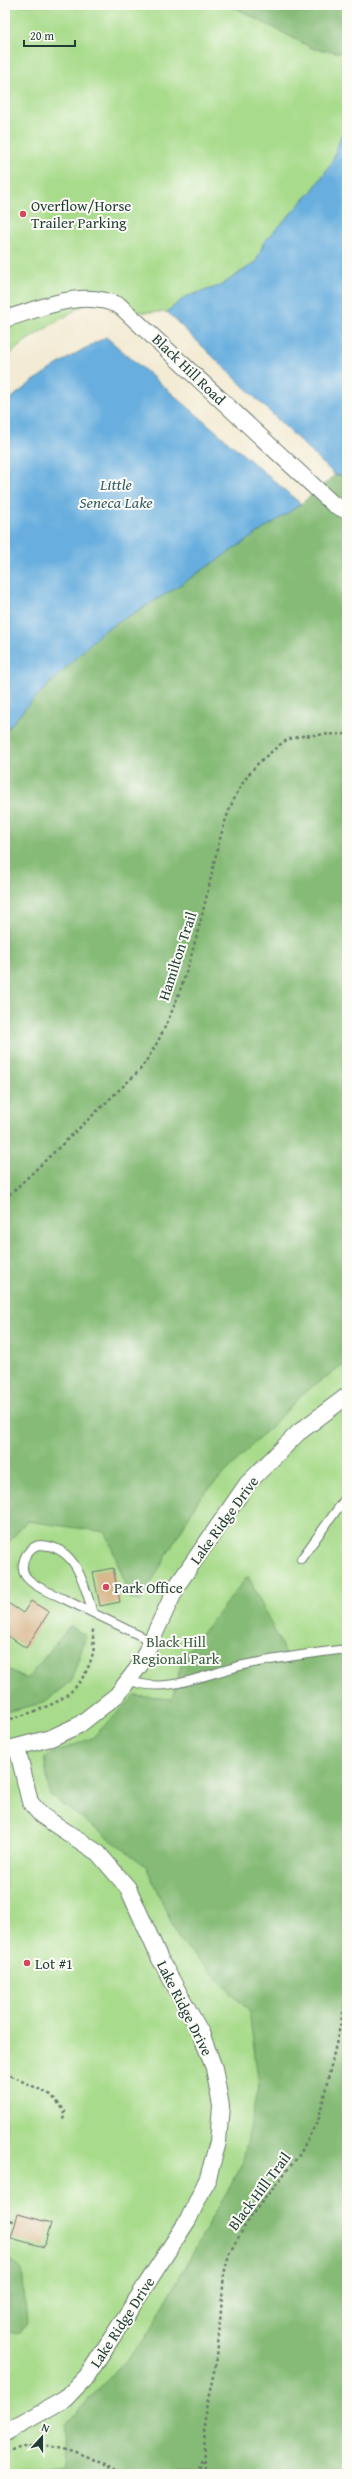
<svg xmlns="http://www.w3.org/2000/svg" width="352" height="2479" font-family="'Gentium Book Plus',serif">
<rect width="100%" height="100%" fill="#fdfcf7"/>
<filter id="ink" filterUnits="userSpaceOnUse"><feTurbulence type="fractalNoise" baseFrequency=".025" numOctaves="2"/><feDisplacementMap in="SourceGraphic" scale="8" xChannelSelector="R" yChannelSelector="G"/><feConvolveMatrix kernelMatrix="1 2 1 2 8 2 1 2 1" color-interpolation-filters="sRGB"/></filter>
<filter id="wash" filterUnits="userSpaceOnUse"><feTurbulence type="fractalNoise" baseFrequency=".012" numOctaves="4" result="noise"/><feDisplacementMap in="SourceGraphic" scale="16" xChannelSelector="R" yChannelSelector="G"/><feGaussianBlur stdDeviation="0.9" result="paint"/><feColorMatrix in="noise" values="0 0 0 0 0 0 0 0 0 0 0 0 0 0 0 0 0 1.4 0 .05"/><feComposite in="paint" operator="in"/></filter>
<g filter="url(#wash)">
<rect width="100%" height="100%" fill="#f3ebd4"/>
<path fill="#a8db8b" stroke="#648c60" d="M5 5H347L334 52 347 53V120L338 151 331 164 312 191 264 242 256 262 220 286 185 297 167 312H129L94 298 24 342 5 359Z
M347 500V2474H5V825Z"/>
<path fill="#86bb77" stroke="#527c56" d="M230 5H347V53L314 49Z
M335 475 347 476V1363L306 1391 199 1499 140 1602 131 1599 106 1532 27 1521 5 1546V732L27 706 102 632 174 589 301 504Z
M248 1576 287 1657 347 1647V2474H14L64 2467 66 2424 145 2339 242 2165 259 2086 249 2011 179 1940 146 1866 50 1795 44 1757 92 1738 135 1696 172 1699 183 1657Z
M70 1626 86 1636 71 1681 43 1703 5 1712V1668L27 1679Z
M5 2253 22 2270 27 2322 19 2334 5 2331Z"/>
<path fill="#68aede" stroke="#447689" d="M347 120V476L335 475 167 312 185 297 220 286 256 262 264 242 312 191 331 164Z
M106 337 301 504 174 589 102 632 27 706 5 732V404C36 376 70 356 106 337Z"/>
<g id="blocks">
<path fill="#d3af80" d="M113 1568 120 1602 100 1606 93 1572Z
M5 1601 23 1613 31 1601 49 1612 26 1648 5 1634Z
M18 2214 51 2223 44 2247 11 2238Z"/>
</g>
</g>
<g filter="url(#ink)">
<use href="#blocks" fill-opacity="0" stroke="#697a6c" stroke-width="1"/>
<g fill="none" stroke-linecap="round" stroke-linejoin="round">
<g stroke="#697a6c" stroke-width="10">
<path id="lane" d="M301 1559 347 1496
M93 1613C84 1585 77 1546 40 1545 35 1545 29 1551 26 1555 22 1563 21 1571 27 1578 36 1588 52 1593 64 1599 93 1613 122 1627 151 1641
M129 1680C165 1696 207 1673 244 1665 278 1658 313 1653 347 1649"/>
</g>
<g stroke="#697a6c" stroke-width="18">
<path id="street" d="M5 319C43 308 81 288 120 306L333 504 347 511
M5 1750 51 1738 79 1725 117 1695 140 1665 178 1584 247 1484 298 1433 347 1396
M5 2433 65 2399 87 2376 188 2220 208 2178 218 2142 221 2106 214 2068 201 2033 160 1959 128 1888 98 1853 41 1815 30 1802 17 1747"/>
</g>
<path stroke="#697a6c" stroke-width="2.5" stroke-dasharray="3 3" stroke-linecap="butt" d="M5 1199 139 1071C174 1024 191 960 205 903 218 851 224 788 270 753 275 749 281 743 287 740 305 733 328 735 347 734
M5 1721C47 1707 80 1701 93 1653 95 1646 91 1630 94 1627
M5 2073 51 2095 65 2111 63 2120
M5 2218 16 2222
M5 2452C53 2436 80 2452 122 2474
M197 2474 203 2459
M205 2474 204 2418 217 2358 224 2274 229 2254 250 2217 300 2154 319 2118 347 1996"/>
<use href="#lane" stroke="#fff" stroke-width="8"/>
<use href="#street" stroke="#fff" stroke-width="16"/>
</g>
</g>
<g fill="#d1495b" stroke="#fdfcf7" stroke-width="1.5">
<circle cx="23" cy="214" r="4"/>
<circle cx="106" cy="1587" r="4"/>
<circle cx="27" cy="1963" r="4"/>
</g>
<g text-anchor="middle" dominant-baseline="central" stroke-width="4" stroke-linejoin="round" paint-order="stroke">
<g font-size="15" fill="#1f3d34" stroke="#fdfcf7" text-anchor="start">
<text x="31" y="205">Overflow/Horse<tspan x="31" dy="17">Trailer Parking</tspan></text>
<text x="114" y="1587">Park Office</text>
<text x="35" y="1963">Lot #1</text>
</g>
<g font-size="15" fill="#1f3d34" stroke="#fdfcf7">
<text transform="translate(189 369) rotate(44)">Black Hill Road</text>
<text transform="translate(177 956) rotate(-72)">Hamilton Trail</text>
<text transform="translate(224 1520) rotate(-54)">Lake Ridge Drive</text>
<text transform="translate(185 2008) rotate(63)">Lake Ridge Drive</text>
<text transform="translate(259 2191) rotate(-53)">Black Hill Trail</text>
<text transform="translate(122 2322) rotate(-57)">Lake Ridge Drive</text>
</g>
<g font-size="15" fill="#3a5d45" stroke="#fdfcf7">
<text x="176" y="1641">Black Hill<tspan x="176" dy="17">Regional Park</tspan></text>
</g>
<g font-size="16" font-style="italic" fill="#355f67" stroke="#fdfcf7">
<text x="116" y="484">Little<tspan x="116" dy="18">Seneca Lake</tspan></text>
</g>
</g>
<rect width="352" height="2479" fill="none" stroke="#fdfcf7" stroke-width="20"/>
<g transform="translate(42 2437) rotate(21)" stroke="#fdfcf7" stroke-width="3" paint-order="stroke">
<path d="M0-3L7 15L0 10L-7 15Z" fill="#1f3d34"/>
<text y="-6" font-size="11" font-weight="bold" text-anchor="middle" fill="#1f3d34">N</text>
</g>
<path d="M24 40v6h51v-6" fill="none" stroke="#1f3d34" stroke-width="2"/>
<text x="30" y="40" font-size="12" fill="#1f3d34" stroke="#fdfcf7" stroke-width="3" paint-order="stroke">20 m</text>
</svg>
